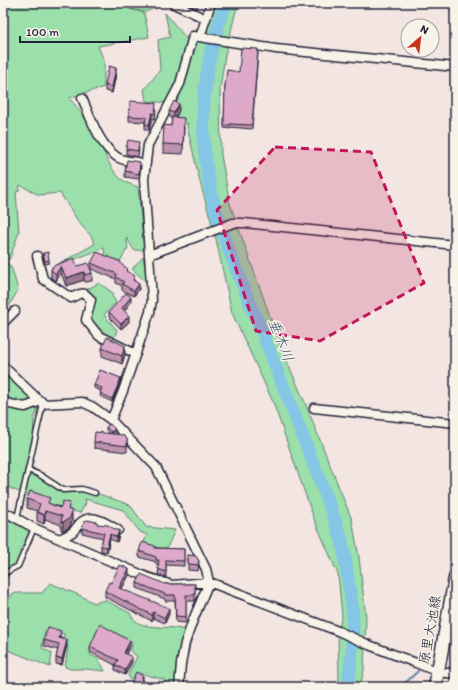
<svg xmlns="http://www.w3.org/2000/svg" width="458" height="690" font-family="Itim,'Klee One',sans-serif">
<rect width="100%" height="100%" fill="#f2e5e2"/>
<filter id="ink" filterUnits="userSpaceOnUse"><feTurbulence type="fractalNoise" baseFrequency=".025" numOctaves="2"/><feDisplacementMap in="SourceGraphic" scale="8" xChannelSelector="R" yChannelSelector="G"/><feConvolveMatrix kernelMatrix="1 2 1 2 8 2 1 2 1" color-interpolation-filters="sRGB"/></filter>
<g filter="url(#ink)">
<path fill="#9bdfaa" stroke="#5e8072" d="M3 3H165L146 12 130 9 144 13 149 37 98 46 104 61V87L69 98C82 112 96 133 103 150 108 161 112 171 121 179 125 183 133 185 138 187L144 250H134L126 237 128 248 120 261 105 257 104 248 75 259 60 263 95 244 91 236 80 224 60 193 39 195 20 185 19 191 16 192 19 232 10 258 6 261 12 269 18 290 9 306 3 299Z
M210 3H238L225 55 220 89 221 155 230 204 282 350 306 405 352 520 359 557 366 618 364 670 360 687H337L339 679 338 631 342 616 338 574 314 519 273 402 232 313 216 239 200 182 187 126 188 123 187 124 176 121 179 109 171 103 146 101 144 90 160 70 158 40 170 37 165 13 186 38 203 24Z
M143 257 148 282H146L132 269Z
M99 283 113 293 112 296 116 302 104 315 117 330 114 339 99 332 86 320 94 300 86 290Z
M3 367 35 400 25 405 16 398C23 405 28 409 38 409L34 418 33 443 27 463 50 481 60 486 96 493 130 505 146 527 175 530 166 550 143 544 147 535 140 532 123 510 85 499 86 503 80 513 64 508 55 511 32 497 7 487 3 478V395L8 391 3 386Z
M3 517 30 529 15 568 3 582Z
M50 583 79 595 94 603 105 600 130 613C136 630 160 626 175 628 179 628 183 630 187 631L177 687H166L165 680 139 673 130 680 128 674 137 657 131 651 132 643 100 629 90 655 98 658 105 671 85 669H70L65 667 68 647 63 642 64 634 45 630 42 648 52 653 50 667 3 648V610L13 593H42Z"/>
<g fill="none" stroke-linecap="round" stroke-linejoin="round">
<path stroke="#5d84a2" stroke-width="2" d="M449 667 455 668
M401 687 418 671"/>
<path stroke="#85c5e6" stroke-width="13" d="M226 3C196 80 196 156 223 234 234 265 247 296 260 327 282 383 304 439 326 496L342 540 352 605 353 627 352 649 348 687"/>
<g stroke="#22223b" stroke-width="7">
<path id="lane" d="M28 470 40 475 63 490 82 489 95 493
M17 518 43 404
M3 574 18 566 34 528"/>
</g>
<g stroke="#22223b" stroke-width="11">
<path id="street" d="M174 4 206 19
M200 37 211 3
M82 98C90 116 99 145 117 157 123 161 131 161 138 162
M149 255 233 223H244L455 245
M37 256 43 279 71 298C82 293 83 290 91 300L86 320 99 336 136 354
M3 323 15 311
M3 366 43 404 82 402 93 407 111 420 156 467 206 569 209 582 193 620 185 643 181 664 179 687
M3 401 10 404 25 407 41 401
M314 408 455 423
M111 420 123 391 150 312 152 300 144 179 148 145 180 84 193 36 276 49 455 67
M3 511 34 528 147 577 172 585 209 582 338 631 369 645 416 663 438 672 455 674
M60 539C63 537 68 535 71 533 75 531 77 526 80 523 92 512 106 523 118 530"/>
</g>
<g stroke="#22223b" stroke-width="15">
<path id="secondary" d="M435 687 455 578"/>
</g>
<use href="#lane" stroke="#f7f3e8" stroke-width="4"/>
<use href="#street" stroke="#f7f3e8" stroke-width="8"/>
<use href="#secondary" stroke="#f7f3e8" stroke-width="12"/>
</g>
<path fill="#be93ad" stroke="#22223b" d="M188 3H198L197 9 188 4Z
M258 53 252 129 230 127V129L224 128 225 85 239 72Z
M116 74 112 93 105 91V85Z
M156 108 155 119H152L149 130H145V122L129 121V116Z
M179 110 175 118 184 127 183 154 163 153V144L171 126 172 118 169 116V111Z
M139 148 138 157 126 154V149Z
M140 168 139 179 125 177V171Z
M43 253 49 260V263L45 264 43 256Z
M91 263 121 265 135 281 139 289 134 296 122 290V286L116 283V279L91 269Z
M53 266H77L92 273V281L85 282 84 280 66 286 61 273 56 281 51 278V270Z
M131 302 124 311 129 322 121 329 109 317V312Z
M102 348 125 355 122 364 102 356Z
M121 381 112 402 100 396 101 391 94 388V385Z
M106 427 115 432 113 434 127 439V452L94 448V442L110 434 106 430Z
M27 499 50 504 70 510 72 520 70 527 63 531 61 530V525L45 519 44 524 37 521V511L27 508Z
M97 525 119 535 117 542 110 539 107 552 101 551V546L103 538 82 533V528Z
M155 548 184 549V566L166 565V577L158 575 159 566 156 565V562L139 557V551Z
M188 555 199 561 198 571 188 570Z
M129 575 122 589 169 614 165 623 153 618 152 621 105 597V591L111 583Z
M137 583 165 584H195V601H186V623L176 622 175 601H165V599L137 588Z
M61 637V638L67 645 62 665 56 664V658L58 650 44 646V640Z
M130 646 126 654 132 662 125 675 115 670V665L90 652V647Z"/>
<path fill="#9b788d" stroke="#22223b" d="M116 68V74L112 93V87Z
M179 104V110L174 119V113Z
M152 113V119L149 130V125Z
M61 266V273L56 281V274Z
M84 272V280L66 286V278Z
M139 284V289L134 296V291Z
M131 297V302L122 314V308Z
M129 316V322L121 329V324Z
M125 346V355L122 364V356Z
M121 378V381L112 402V399Z
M5 383V388L3 393V387Z
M115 429V432L111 435V432Z
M45 511V519L44 524V515Z
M72 511V520L70 527 63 531V522Z
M119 530V535L117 542V537Z
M110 534V539L107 552V547Z
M129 569V575L119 594V588Z
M169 608V614L165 623V618Z
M153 612V618L152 621V615Z
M67 640V645L62 665V659Z
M130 641V646L124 658V653Z
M132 657V662L125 675V670Z
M143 676V681L140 687H138Z"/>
<path fill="#ddabc9" stroke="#22223b" d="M241 48 258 49 252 125 230 124V125H224L225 85 227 70 239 72Z
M109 66 116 68 112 87 105 85Z
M130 101 156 103 155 114 152 113 149 125 145 124 146 117 129 116Z
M174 101 179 104 174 113 169 111Z
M172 117 184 118 183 145 163 144 164 125 171 126Z
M128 140 139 142 138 151 126 149Z
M127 160 140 162 139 174 125 171Z
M48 252 49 260 45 261 43 253Z
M97 252 121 262V264L128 269 126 271 135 276 133 280 139 284 134 291 122 284 124 282 116 277 117 274 91 263Z
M74 258 77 266 88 263 92 273 85 275 84 272 66 278 61 266 56 274 51 270 53 266Z
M126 293 131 297 122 308 129 316 121 324 109 312Z
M107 337 125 346 122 356 102 348Z
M100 370 121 378 112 399 100 393 102 388 94 385Z
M110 424 115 429 111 432 106 427Z
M95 432 123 435 127 439V446L94 442Z
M30 491 50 498 48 503 60 508 63 501 70 503 68 509 72 511 70 518 63 522H61L62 516 45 511 44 515 37 512 40 504 27 499Z
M87 520 97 522V524L108 525 116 530H119L117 537 110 534 107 547 101 546 104 533 82 528 84 522Z
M142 542 155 546V548L184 549V561L166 560V572L158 569 159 560H156V557L139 551Z
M188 555 196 556 199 561 198 565 188 564Z
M120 565 129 569 119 588 169 608 165 618 153 612 152 615 105 591 109 582 111 583Z
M141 574 165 584H195V595H186V617L176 616 175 595H165V594L137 583Z
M100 624 130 641 124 653 132 657 125 670 115 665 118 660 90 647Z
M48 627 61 631 59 638 67 640 62 659 56 658 59 644 44 640Z
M455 651V660H454Z
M136 672 143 676 138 687H122L123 684 130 686Z"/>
</g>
<path fill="#c2185b" fill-opacity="0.2" stroke="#c2185b" stroke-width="3" stroke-dasharray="8 5" stroke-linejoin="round" d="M275 147 371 152 424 283 320 341 256 331 217 210Z"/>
<g text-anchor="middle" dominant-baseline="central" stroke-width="3" stroke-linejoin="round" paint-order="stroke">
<g font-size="14" fill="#22223b" stroke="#f7f3e8">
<text transform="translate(430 630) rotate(-80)">原里大池線</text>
</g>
<g font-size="15" font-style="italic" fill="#40536e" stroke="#f7f3e8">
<text transform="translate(281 340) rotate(69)">垂木川</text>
</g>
</g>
<rect width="458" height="690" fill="none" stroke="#f7f3e8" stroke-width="16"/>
<rect x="8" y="8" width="442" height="674" fill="none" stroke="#22223b" stroke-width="1.5" filter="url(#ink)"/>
<g transform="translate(420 38) rotate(28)"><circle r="19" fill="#f7f3e8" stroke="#a29fa3"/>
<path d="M0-3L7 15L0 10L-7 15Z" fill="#c8321e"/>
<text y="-6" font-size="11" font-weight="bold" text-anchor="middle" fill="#22223b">N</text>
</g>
<path d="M20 36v6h110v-6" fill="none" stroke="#22223b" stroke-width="2"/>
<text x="26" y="36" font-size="12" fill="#22223b" stroke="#f7f3e8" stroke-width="3" paint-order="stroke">100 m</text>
</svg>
